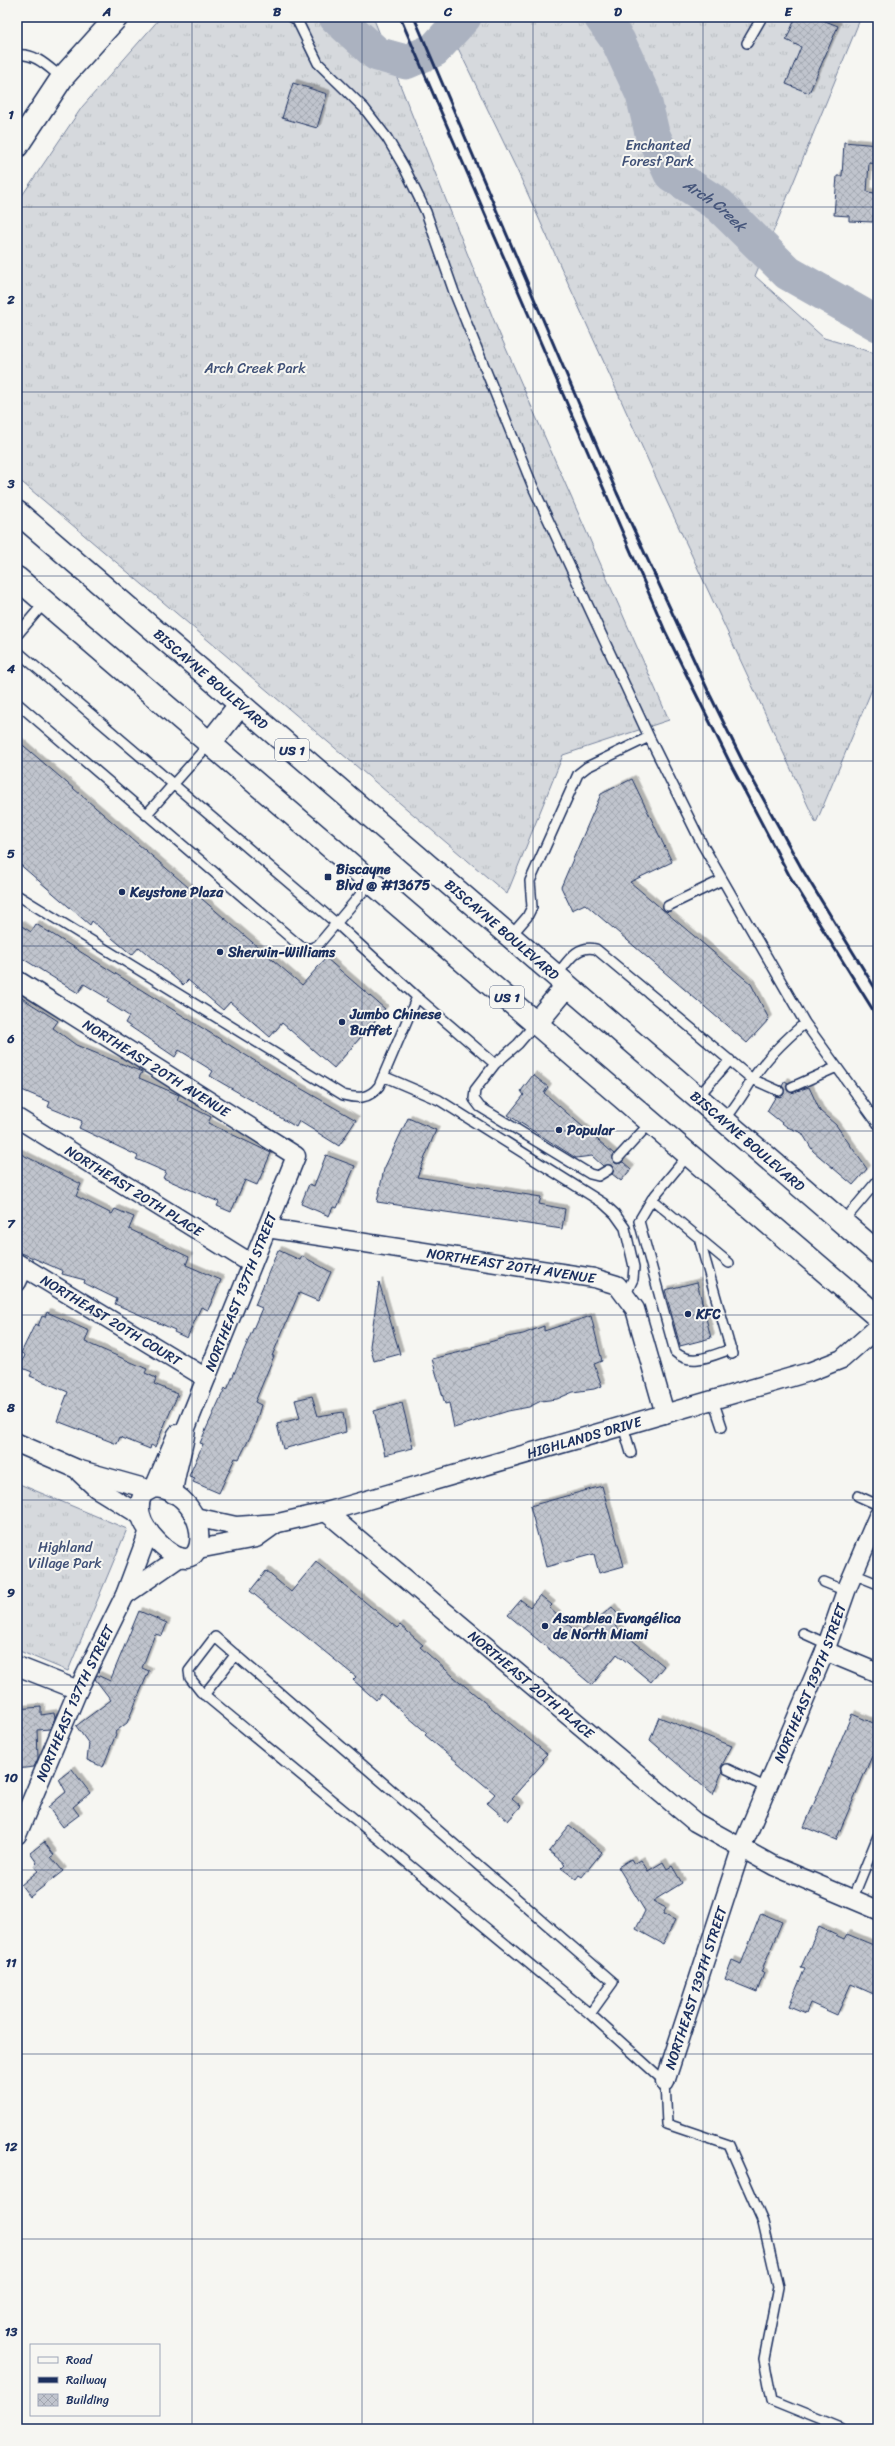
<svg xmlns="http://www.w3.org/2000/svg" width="895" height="2446" font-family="Sriracha,sans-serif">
<defs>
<pattern id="grass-tufts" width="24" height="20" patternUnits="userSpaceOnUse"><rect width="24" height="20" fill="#d6d9dd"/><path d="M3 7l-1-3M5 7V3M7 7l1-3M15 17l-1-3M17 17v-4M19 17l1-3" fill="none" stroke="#b7bbc0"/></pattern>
<pattern id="building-cross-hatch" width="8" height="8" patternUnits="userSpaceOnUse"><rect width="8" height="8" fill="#c0c4cd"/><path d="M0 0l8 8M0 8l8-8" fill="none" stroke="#a4a9b2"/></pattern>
<filter id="shadow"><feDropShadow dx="3.5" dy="-3.5" stdDeviation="0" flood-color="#0004"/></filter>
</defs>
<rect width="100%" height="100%" fill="#f6f6f2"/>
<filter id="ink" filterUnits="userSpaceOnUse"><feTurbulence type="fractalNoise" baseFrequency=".025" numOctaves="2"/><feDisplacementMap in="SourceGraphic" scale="8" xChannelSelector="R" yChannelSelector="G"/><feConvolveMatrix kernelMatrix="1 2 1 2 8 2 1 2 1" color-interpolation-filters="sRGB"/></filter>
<g filter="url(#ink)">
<path fill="url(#grass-tufts)" stroke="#78849e" d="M161 17H373L497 328 669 720 563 755 507 894 17 478V203L82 107Z
M443 17H861L755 276 824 338 878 354V675L816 823 667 502 517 170Z
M17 1483 127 1529 68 1671 17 1650Z"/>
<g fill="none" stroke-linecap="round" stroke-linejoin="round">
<g stroke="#abb2c0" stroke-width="35">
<path d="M336 17 377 54 406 62 434 50 464 17"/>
<path id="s1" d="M601 17 618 41 643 95 652 133 671 174 719 205 788 273 878 324"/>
</g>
</g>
<path fill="url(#building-cross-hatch)" stroke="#1b2f5e" filter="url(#shadow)" d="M796 17H815L838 26 809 93 786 84 801 47 786 40Z
M293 83 327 94 317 128 282 118Z
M844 142 878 145V164L869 163 867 192 875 193 873 222 849 221V216L834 215 837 176H842Z
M17 740 302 985 326 958 385 1009 334 1068 282 1023 270 1037 230 1002 223 1010 188 980 183 985 139 947 132 955 92 921 90 925 17 862Z
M632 779 672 862 630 882 751 984 769 1019 747 1043 585 904 572 910 561 887 601 794Z
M17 923 31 932 36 924 279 1076 356 1120 339 1146 299 1121 296 1127 258 1104 210 1076 213 1071 179 1050 175 1057 125 1023 129 1016 107 1002 109 999 84 984 78 993 17 955Z
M17 995 58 1021 53 1028 76 1045 142 1072 139 1078 179 1095 177 1100 211 1117 208 1123 271 1153 257 1185 245 1180 231 1212 217 1206 219 1202 163 1178 166 1172 136 1159 138 1156 79 1128 82 1121 48 1107 50 1102 17 1088Z
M533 1075 548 1087 544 1093 614 1154V1162L617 1164 623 1162 631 1169 621 1181 612 1174 614 1170 611 1165 603 1166 592 1156 576 1158 508 1115 524 1095 521 1091Z
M785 1081 788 1083 787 1090 791 1093 809 1087 820 1111 836 1125 867 1169 853 1185 813 1151 802 1133 787 1127 767 1111 776 1096 780 1097 784 1094 782 1086Z
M408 1118 436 1130 417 1177 541 1197 539 1204 565 1209 562 1229 377 1202 384 1169Z
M17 1152 81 1184 76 1196 112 1214 115 1209 134 1217 129 1229 189 1257 186 1265 221 1280 208 1310 201 1307 187 1338 174 1332 175 1330 115 1304 117 1299 84 1283 85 1280 62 1274 63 1271 17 1251Z
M326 1155 355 1166 337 1208 333 1207 329 1216 301 1204 309 1184 314 1186Z
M278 1250 300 1260 302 1256 331 1272 318 1301 299 1293 272 1356H274L255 1402 261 1405 254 1429 239 1459 235 1458 219 1493 193 1482 195 1478 189 1476 203 1444 200 1443 207 1427 225 1388 227 1390 262 1308 255 1305Z
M379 1282 400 1354 374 1361 370 1346Z
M697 1282 711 1338 680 1346 665 1290Z
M47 1312 89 1331 85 1342 147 1369 145 1373 156 1378 154 1384 178 1394 155 1447 151 1445 150 1449 120 1437 117 1444 57 1421 68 1392 30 1376 32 1372 20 1367 25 1355 21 1353 35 1324 38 1326 42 1316 45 1317Z
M591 1316 602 1361 594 1364 602 1386 594 1389 573 1392 557 1399 541 1401 529 1407 508 1411 454 1428 449 1403 445 1404 432 1359 473 1349 472 1347 507 1337 523 1334 544 1326V1331Z
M312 1396 318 1416 343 1412 346 1432 283 1449 277 1424 300 1418 295 1400Z
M402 1403 413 1448 385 1455 374 1411Z
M602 1486 624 1566 599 1573 594 1554 546 1567 530 1506Z
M316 1562 397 1628 400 1625 423 1645 420 1647 454 1677 547 1754 542 1759 544 1761 543 1763 512 1798 521 1806 508 1821 487 1803 495 1794 425 1735 427 1733 381 1694 376 1700 353 1680 356 1677 250 1591 266 1571 291 1592Z
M540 1595 552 1605 549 1608 579 1634 612 1607 622 1620 615 1626 664 1666 651 1682 617 1654 592 1685 508 1615 521 1600 530 1607Z
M139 1611 167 1623 162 1636 155 1634 142 1668 149 1671 127 1723 115 1732 116 1734 103 1767 87 1760 89 1744 76 1726 111 1700 95 1679 97 1675 110 1681Z
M41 1707V1715L54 1713 55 1718 50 1729 37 1730 38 1758 34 1767 17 1769V1709Z
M852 1714 878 1725V1742L836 1840 804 1827Z
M659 1717 732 1746 721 1767 722 1772 713 1795 650 1740Z
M72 1769 90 1793 73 1807 79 1815 63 1827 48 1807 66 1792 59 1779Z
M569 1826 602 1852 582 1877 579 1875 576 1879 561 1868 565 1864 549 1851Z
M44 1842 54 1855 51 1857 63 1871 30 1897 21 1885 38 1871 34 1866 37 1863 30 1853Z
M631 1859 634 1864 641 1860 648 1871 663 1862 667 1869 672 1866 682 1883 653 1901 666 1908 663 1914 675 1920 663 1944 636 1929 645 1911 618 1867Z
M761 1913 782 1922 761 1972 764 1973 757 1992 725 1979 732 1960 741 1964Z
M819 1927 844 1939 847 1934 878 1947V1996L851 1984 837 2015 810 2003 806 2013 789 2006 805 1968 801 1967Z"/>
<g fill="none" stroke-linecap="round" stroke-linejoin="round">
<g stroke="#1b2f5e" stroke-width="12">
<path id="service" d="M292 17 297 20 318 63 364 108 387 138 404 167 426 212 454 292 533 487 649 737 702 844 805 1023 878 1124
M747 43 762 17
M17 55C36 53 48 67 62 78
M17 635 45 602
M17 651 336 923 417 997 379 1086C369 1099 358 1099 343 1095L17 895
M17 703 300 946 309 949 318 945 371 882
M146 815 210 743
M668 906 722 880
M509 938 527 917 532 907 530 881 578 774 587 767 649 737
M556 976C567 963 576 944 596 949L752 1079 779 1091
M417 997 495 1064 518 1044 536 1023
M495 1064 475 1090 474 1099 480 1107 590 1174 598 1176 608 1170
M383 1076 439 1100 603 1203 615 1214 625 1228 634 1267 633 1279 626 1294
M792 1087 837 1067
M697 1098 730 1060
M724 1121C735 1107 743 1095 752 1080 765 1059 786 1039 805 1023
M689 1154 652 1199 639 1221 675 1352C691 1367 713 1355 731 1349
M618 1158 651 1122
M652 1199 729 1263
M842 1223 878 1180
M699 1238 732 1354
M713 1400 722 1427
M623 1426 631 1453
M858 1496 878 1505
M853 1574 878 1584
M824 1582 846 1591
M803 1633 827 1644
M204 1695 236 1654
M727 1769 767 1788
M852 1900 878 1836
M590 2014 613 1982 215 1637 189 1671 190 1678 201 1692 590 2014 665 2082 667 2124 729 2145 763 2222 778 2287 764 2359 772 2401 841 2429"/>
</g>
<g stroke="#1b2f5e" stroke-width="21">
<g id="minor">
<path id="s2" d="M17 980 296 1156 186 1428C184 1450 175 1471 173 1494"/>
<path id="s3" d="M17 1118 252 1264"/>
<path id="s4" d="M267 1228 594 1278 617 1285 635 1309 665 1414"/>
<path id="s5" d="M17 1263 206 1378"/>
<path d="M17 1282 24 1267"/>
<path d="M17 1443 77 1469 148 1489"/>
<path d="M80 1473 96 1488 140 1515"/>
<path d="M154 1488C217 1491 213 1607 151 1534 141 1522 136 1508 143 1494Z"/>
<path d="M154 1488 177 1434"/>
<path id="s6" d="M326 1512 695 1822 774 1866 878 1910"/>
<path id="s7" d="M195 1517 236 1526 278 1523 326 1512 809 1372 842 1359 878 1327"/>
<path d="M198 1549 256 1538 277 1523"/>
<path d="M125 1595 180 1557"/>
<path d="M825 1651 878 1673"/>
<path d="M17 1666 78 1690"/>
<path id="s8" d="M17 1835 78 1690 125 1595 149 1531"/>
<path id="s9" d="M665 2082 741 1849 825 1651 846 1591 878 1516"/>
</g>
</g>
<g stroke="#1b2f5e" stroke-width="25">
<path id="secondary" d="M17 146 62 78 117 17"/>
</g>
<g stroke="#1b2f5e" stroke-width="25">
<g id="primary">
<path id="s10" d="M17 512 878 1253"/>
<path d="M17 578 878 1317"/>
<path d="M210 743 240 705"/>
<path d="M537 1022 566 987"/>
</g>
</g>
<use href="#service" stroke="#f6f6f2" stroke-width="9"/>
<use href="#minor" stroke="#f6f6f2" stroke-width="18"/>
<use href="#secondary" stroke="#f6f6f2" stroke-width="22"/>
<use href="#primary" stroke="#f6f6f2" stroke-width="22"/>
<path stroke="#1b2f5e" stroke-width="3" d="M400 17 666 633 732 767 789 875 878 1018
M414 17 617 493 710 695 743 762 802 869 878 993"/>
</g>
</g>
<path fill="none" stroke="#1b2f5e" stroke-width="1" stroke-opacity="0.55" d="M192 17V2429M362 17V2429M533 17V2429M703 17V2429M17 207H878M17 392H878M17 576H878M17 761H878M17 946H878M17 1131H878M17 1315H878M17 1500H878M17 1685H878M17 1870H878M17 2054H878M17 2239H878"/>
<g fill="#1b2f5e" stroke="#f6f6f2" stroke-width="1.5">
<rect x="324" y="873" width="8" height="8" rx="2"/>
<circle cx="122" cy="892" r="4"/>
<circle cx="220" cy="952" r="4"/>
<circle cx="342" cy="1022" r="4"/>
<circle cx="559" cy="1130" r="4"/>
<circle cx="688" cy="1314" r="4"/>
<circle cx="545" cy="1626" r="4"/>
</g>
<g text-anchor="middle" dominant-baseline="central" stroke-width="4" stroke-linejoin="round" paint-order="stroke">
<g fill="#f6f6f2" stroke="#5d6b8a" stroke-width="1">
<rect x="275" y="739" width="34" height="22" rx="3"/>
<rect x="490" y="986" width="34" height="22" rx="3"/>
</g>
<g font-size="13" font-weight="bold" fill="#1b2f5e">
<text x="292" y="750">US 1</text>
<text x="507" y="997">US 1</text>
</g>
<g font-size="14" fill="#405177" stroke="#f6f6f2">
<text x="658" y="145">Enchanted<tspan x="658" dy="16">Forest Park</tspan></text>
<text x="255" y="368">Arch Creek Park</text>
<text x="65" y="1547">Highland<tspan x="65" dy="16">Village Park</tspan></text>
</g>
<g font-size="14" fill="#1b2f5e" stroke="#f6f6f2">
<text stroke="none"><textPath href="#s10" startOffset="256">BISCAYNE BOULEVARD</textPath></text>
<text stroke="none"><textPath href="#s10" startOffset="640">BISCAYNE BOULEVARD</textPath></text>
<text stroke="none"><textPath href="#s2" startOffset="165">NORTHEAST 20TH AVENUE</textPath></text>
<text stroke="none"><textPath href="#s10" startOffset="964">BISCAYNE BOULEVARD</textPath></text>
<text stroke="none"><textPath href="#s3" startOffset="138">NORTHEAST 20TH PLACE</textPath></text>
<text stroke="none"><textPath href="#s4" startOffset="247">NORTHEAST 20TH AVENUE</textPath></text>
<text transform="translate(241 1292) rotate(-68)">NORTHEAST 137TH STREET</text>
<text stroke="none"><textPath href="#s5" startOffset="110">NORTHEAST 20TH COURT</textPath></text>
<text stroke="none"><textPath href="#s7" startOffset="402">HIGHLANDS DRIVE</textPath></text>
<text stroke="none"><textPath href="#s9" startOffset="425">NORTHEAST 139TH STREET</textPath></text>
<text stroke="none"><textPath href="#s6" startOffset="268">NORTHEAST 20TH PLACE</textPath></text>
<text stroke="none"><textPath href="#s8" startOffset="144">NORTHEAST 137TH STREET</textPath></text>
<text stroke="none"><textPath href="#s9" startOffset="99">NORTHEAST 139TH STREET</textPath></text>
</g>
<g font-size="14" font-weight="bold" fill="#1b2f5e" stroke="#f6f6f2" text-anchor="start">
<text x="336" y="869">Biscayne<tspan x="336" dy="16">Blvd @ #13675</tspan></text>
<text x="130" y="892">Keystone Plaza</text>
<text x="228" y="952">Sherwin-Williams</text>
<text x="350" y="1014">Jumbo Chinese<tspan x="350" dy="16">Buffet</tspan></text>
<text x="567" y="1130">Popular</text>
<text x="696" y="1314">KFC</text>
<text x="553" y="1618">Asamblea Evangélica<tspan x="553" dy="16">de North Miami</tspan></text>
</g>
<g font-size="15" font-style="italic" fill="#46567b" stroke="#f6f6f2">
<text stroke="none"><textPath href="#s1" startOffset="227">Arch Creek</textPath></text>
</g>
</g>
<rect width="895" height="2446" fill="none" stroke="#f6f6f2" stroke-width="44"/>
<rect x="30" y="2344" width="130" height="72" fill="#f6f6f2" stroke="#9ea6b7"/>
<rect x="38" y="2357" width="20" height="6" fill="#f6f6f2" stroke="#9ea6b7"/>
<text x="66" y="2364" font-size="12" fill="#1b2f5e">Road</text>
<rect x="38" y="2377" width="20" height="6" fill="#1b2f5e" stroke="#9ea6b7"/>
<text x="66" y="2384" font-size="12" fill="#1b2f5e">Railway</text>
<rect x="38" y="2394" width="20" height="12" fill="url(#building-cross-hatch)" stroke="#9ea6b7"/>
<text x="66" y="2404" font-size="12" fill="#1b2f5e">Building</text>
<rect x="22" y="22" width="851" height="2402" fill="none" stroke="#1b2f5e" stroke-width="1.5"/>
<g font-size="13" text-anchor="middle" font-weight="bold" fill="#1b2f5e">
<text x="107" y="16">A</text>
<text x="277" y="16">B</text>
<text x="448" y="16">C</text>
<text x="618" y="16">D</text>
<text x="788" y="16">E</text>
<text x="11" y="119">1</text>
<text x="11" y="304">2</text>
<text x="11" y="488">3</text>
<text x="11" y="673">4</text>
<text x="11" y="858">5</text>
<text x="11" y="1043">6</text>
<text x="11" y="1228">7</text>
<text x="11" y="1412">8</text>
<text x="11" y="1597">9</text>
<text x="11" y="1782">10</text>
<text x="11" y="1967">11</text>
<text x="11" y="2151">12</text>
<text x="11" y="2336">13</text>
</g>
</svg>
